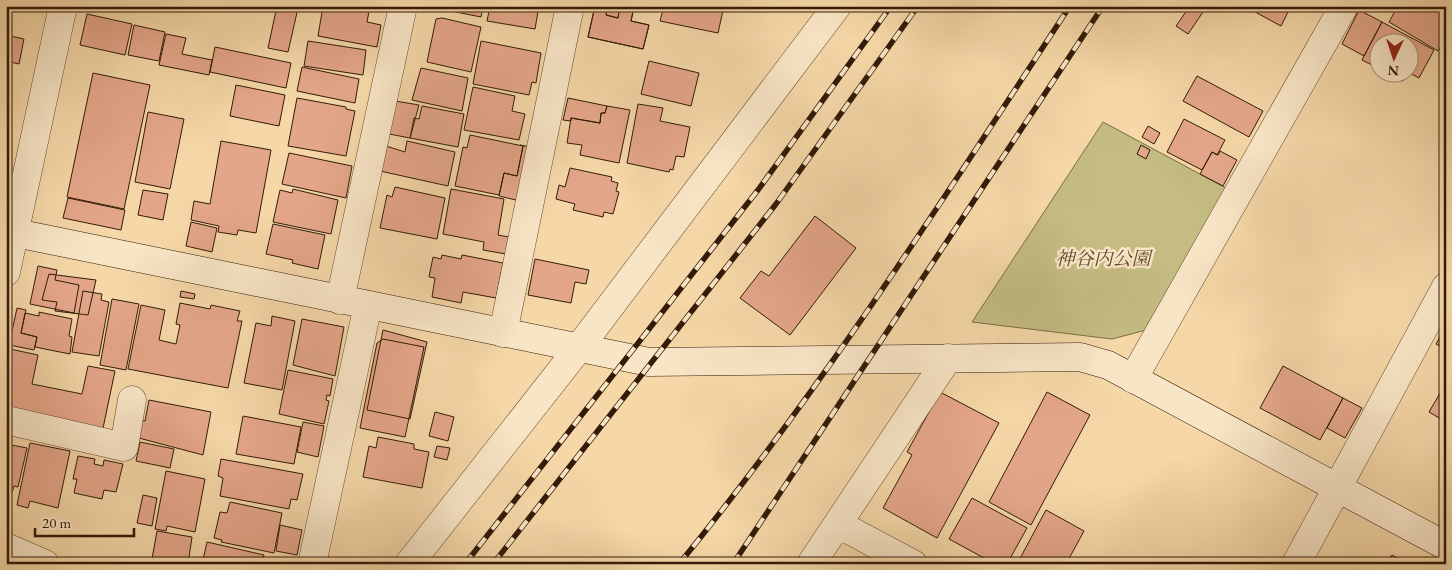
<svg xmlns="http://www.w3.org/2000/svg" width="1452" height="570" font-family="'EB Garamond','Noto Serif JP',serif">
<rect width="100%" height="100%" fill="#f5d7a8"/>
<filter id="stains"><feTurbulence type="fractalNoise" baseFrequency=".004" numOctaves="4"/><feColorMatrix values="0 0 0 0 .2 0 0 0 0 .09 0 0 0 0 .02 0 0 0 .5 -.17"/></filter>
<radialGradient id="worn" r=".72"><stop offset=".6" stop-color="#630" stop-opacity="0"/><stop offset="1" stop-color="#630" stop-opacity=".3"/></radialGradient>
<path fill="#c4bc83" stroke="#7b6c45" d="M1103 122 1226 188 1150 329 1112 339 972 322Z"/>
<path fill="#e4a689" stroke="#321b07" d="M277 6 298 8 288 52 268 48Z
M323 6H370L367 22 381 25 377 47 318 36Z
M426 6H483L481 17Z
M490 6H539L535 29 487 21Z
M595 6H608L606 15 618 18 620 6H653L652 11 634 7 631 21 649 25 643 49 588 37Z
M595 6H653L652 11 634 7 631 21 649 25 643 49 588 37Z
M608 6H620L618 18 606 15Z
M664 6H724L718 33 660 21Z
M1190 6H1196L1203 12 1188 34 1176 26Z
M1244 6H1291L1281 26Z
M1398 6H1429L1446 16V38L1438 51 1389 22Z
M1359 10 1382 22 1364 56 1342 44Z
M87 14 132 24 125 55 80 45Z
M442 18 481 27 471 72 427 62 436 19Z
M1382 22 1434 50 1419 78 1408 72 1410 42H1380V69L1362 60Z
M134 25 165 32 159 61 128 55Z
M166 34 186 38 182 54 212 60 209 75 159 65Z
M6 35 24 39 19 64 6 61Z
M308 41 366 50 363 75 304 66Z
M481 41 541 53 536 83 532 82 529 95 473 84Z
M215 47 291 63 286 88 210 72Z
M649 61 699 73 691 106 641 94Z
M302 67 359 79 355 103 297 91Z
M421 68 468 78 462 111 412 100Z
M1386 72H1408L1403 81Z
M93 73 150 85 124 209 67 197Z
M1197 76 1263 111 1249 137 1183 101Z
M236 85 285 95 279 126 230 116Z
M473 87 515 96 512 111 525 114 519 140 464 130Z
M297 98 346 107V109L355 111 346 156 288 146Z
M568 98 607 106 605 113H601L600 123 571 118V121L563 120Z
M395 101 419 105 410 138 389 134Z
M638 104 663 108 660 121 690 127 684 157 676 156 673 170 670 169 669 172 627 163Z
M422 106 464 114 458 147 410 138 414 118 419 119Z
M607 106 630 110 619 163 580 155 582 145 567 143 571 118 600 123 601 113H605Z
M148 112 184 119 170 189 135 182Z
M1184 119 1225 140 1217 155 1212 152 1202 170 1167 152Z
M1148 126 1160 133 1154 144 1142 137Z
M470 135 523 146 517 176 504 173 499 195 455 186 463 147 467 148Z
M221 141 271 150 256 233 238 230 237 235 218 232 219 226 191 220 194 201 210 204Z
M407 141 455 152 448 186 380 171 386 146 405 152Z
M520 145 531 147 520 201 499 196 504 173 517 176 523 146Z
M1141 145 1150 150 1146 159 1137 154Z
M1220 151 1237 160 1223 186 1200 174 1212 152 1218 155Z
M289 153 352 166 346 198 282 184Z
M570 168 612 177 611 181 618 183 616 191 619 192 613 214 604 212 603 217 573 210 575 204 556 199 559 185 565 187Z
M395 187 445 198 437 239 380 228 387 195 392 197Z
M293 189 338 200 331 234 273 222 280 190 292 193Z
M451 189 504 199 498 235 509 237 506 254 483 250 484 242 443 234Z
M143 190 168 194 163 220 138 215Z
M68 198 125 210 121 230 63 218Z
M815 216 856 248 790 335 740 298 761 271 769 276Z
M191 222 217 228 212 252 186 246Z
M273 224 325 235 318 269 292 263 293 260 266 254Z
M442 255 461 259 462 255 503 263 496 298 463 292 461 303 432 297 435 278 429 277 433 257 441 259Z
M535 259 589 270 586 284 575 282 571 303 528 295Z
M38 266 57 270 55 280 79 285 74 313 30 304Z
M49 274 96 280 88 315 55 311 57 302 42 300Z
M83 291 102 294 101 300 109 302 99 356 72 352Z
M181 291 195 294 194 299 180 297Z
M112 299 139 304 126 370 100 365Z
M180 303 210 309 211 305 240 311 237 321H242L228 388 128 369 141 305 165 310 159 340 176 344 180 325 176 324Z
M17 308 26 310 21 333 37 337 34 350 9 345Z
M39 312 72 319 69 336 72 337 70 354 35 347 37 337 21 333 25 313 39 316Z
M272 316 295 321 282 390 244 383 256 323 271 326Z
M302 319 344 327 335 376 293 365Z
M1446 326V349L1436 344Z
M383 330 427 342 410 419 367 410Z
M383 339 424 347 405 437 360 428 377 343Z
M10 349 38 355 32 384 82 394 88 366 115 371 102 433 6 408V368Z
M1283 366 1343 398 1320 440 1260 408Z
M288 370 333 379 330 396 327 395 326 400 329 401 324 424 279 414Z
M1446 383V422L1429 412Z
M940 392 999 423 937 538 883 508 912 455 907 452Z
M1047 392 1090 415 1031 525 989 502Z
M1343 398 1362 408 1345 438 1327 428Z
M149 400 211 412 203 455 135 437 138 420 145 421Z
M435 412 454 417 448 441 429 436Z
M243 416 301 427 294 464 236 454Z
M303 422 324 426 318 457 297 452Z
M378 437 414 444V449L429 452 422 488 363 477 369 446 376 448Z
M140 442 174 449 170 468 136 461Z
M30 443 70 451 58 508 30 501 28 508 17 505Z
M6 444 27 448 18 487 14 486 10 500 6 499Z
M437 446 450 448 447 460 434 457Z
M78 456 95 459 94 464 103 466 104 460 123 464 116 492 104 490 102 499 74 493 77 479H73Z
M221 459 303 474 297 500 291 499 289 509 220 496 223 478 218 476Z
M166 471 205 479 195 532 167 526 166 531 155 529Z
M143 495 157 498 152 526 137 523Z
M972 498 1027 528 1007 564H995L949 539Z
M230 502 282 513 274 553 221 542 222 540 214 538 220 512 227 513Z
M1046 510 1084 531 1066 564H1017Z
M280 525 302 530 297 555 276 551Z
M157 531 192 537 188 564 152 559Z
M207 542 264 555 262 564H223L203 560Z
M1392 555 1407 564H1387Z"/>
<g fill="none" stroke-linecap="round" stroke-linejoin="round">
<g stroke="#634a2f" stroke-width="29">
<path id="street" d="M6 272 63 6
M340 300 403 6
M503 333 570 6
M1133 379 1344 6
M6 420 124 447 132 400
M838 524 913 564
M6 547 45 564
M312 564 368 305
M409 564 578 349 837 6
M811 564 948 358
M1296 564 1446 287"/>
</g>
<g stroke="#321b07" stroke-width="29">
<path id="secondary" d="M6 231 649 362 1080 357 1108 365 1446 546"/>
</g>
<use href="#street" stroke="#f8e5c6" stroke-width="28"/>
<use href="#secondary" stroke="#f8e5c6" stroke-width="28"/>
<g stroke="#321b07" stroke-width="5.5">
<path id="rail" d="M465 564 758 190 891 6
M493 564 776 204 918 6
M679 564C823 388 945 196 1070 6
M733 564 1103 6"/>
</g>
<use href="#rail" stroke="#f8e5c6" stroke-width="4" stroke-dasharray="11" stroke-linecap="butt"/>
</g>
<g text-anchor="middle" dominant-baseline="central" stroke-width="5" stroke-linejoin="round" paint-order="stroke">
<g font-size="19" font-style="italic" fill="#5e4b2c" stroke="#f8e5c6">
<text x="1103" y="258">神谷内公園</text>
</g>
</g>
<rect width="1452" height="570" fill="none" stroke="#f5d7a8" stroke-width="25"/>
<rect x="8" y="8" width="1437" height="555" fill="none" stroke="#321b07" stroke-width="2.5"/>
<rect x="12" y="12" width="1427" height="545" fill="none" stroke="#321b07"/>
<g transform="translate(1394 58) rotate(183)"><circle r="24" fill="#f8e5c6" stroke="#a9947a"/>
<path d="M0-4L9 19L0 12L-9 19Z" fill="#8f2418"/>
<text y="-8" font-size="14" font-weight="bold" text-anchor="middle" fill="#321b07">N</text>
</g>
<path d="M35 528v8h99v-8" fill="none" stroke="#321b07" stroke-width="2.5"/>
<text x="42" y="528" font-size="15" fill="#321b07" stroke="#f8e5c6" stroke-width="4" paint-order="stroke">20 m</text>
<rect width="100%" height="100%" filter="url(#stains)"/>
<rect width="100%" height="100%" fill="url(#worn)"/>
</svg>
